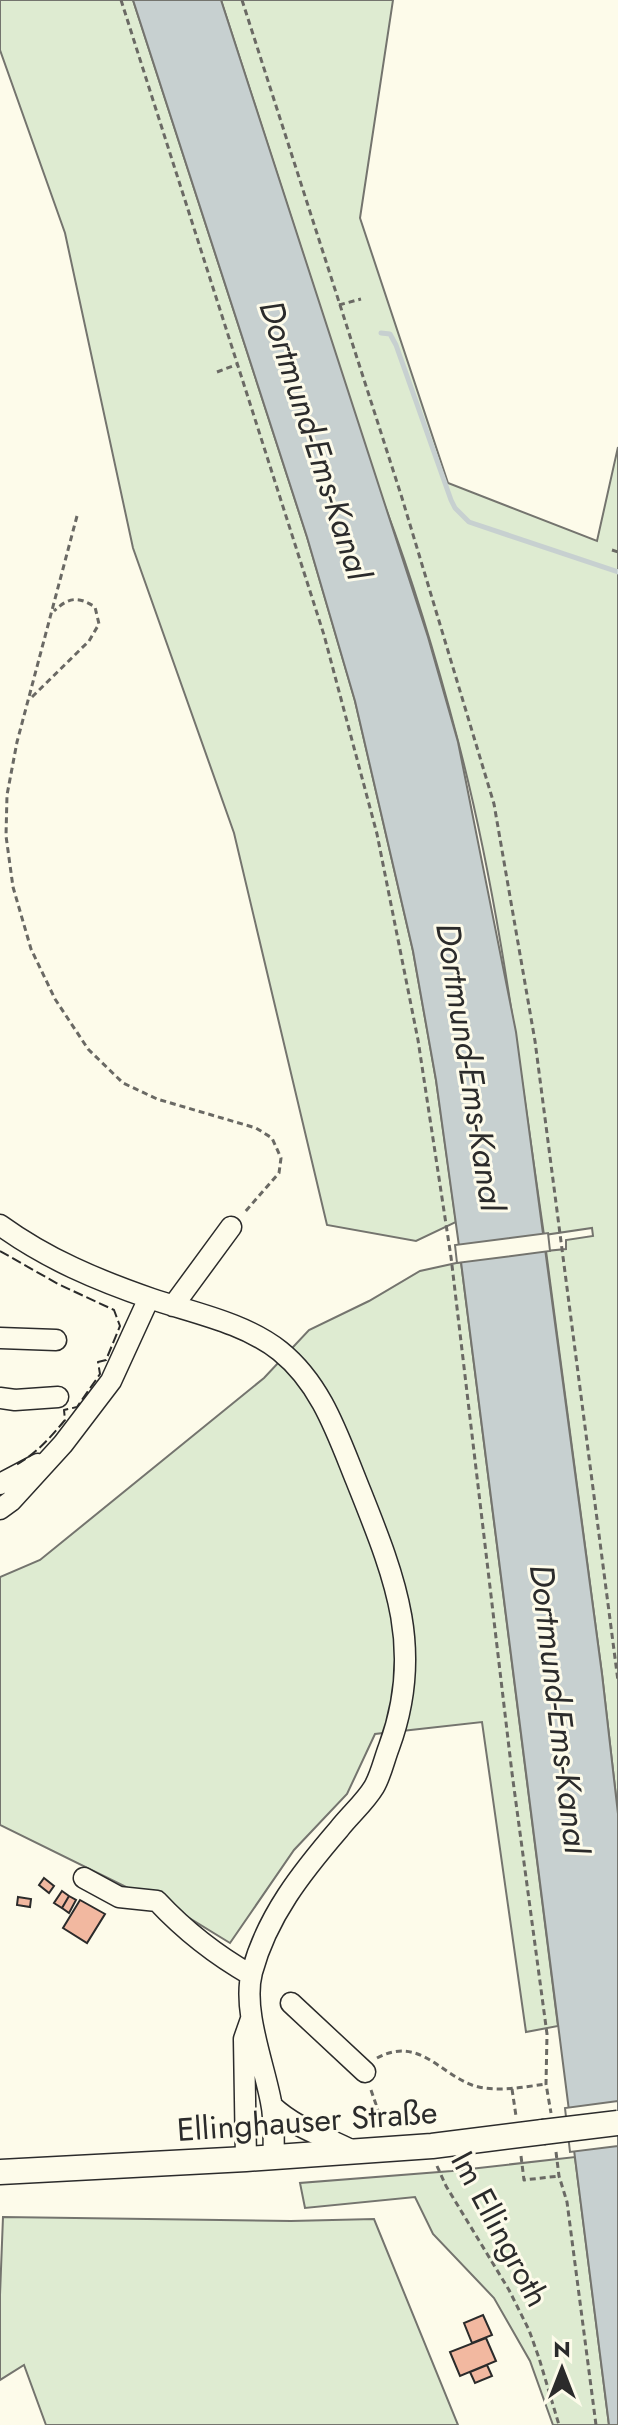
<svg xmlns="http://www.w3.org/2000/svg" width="618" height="2425" font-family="Jost,sans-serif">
<rect width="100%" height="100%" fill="#fdfbea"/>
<path fill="#deebd1" stroke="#74746e" stroke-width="2" d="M0 0H133L307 537 355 701 413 951 436 1080 456 1222 416 1241 327 1225 234 833 133 548 65 233 0 50Z
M221 0H393L360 218 448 483 597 541 618 447V1814L602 1674 546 1251 566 1249V1240L593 1236 592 1228 544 1235C520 1071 500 901 458 741 436 657 411 573 380 493Z
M461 1262 558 2026 526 2032 482 1722 375 1734 347 1794 294 1850 230 1943 189 1918 0 1825V1577L40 1560 264 1378 309 1330 369 1301 420 1271Z
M575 2157 609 2425H553L530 2361 494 2298 433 2234 415 2197 305 2208 300 2183 452 2171Z
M3 2217 291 2221 374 2219 458 2425H46L24 2365 0 2380V2295Z"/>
<path fill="#c7d0d0" stroke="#74746e" stroke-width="2" d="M133 0H221L428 637 458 742 516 1032 602 1674 618 1814V2425H609L459 1246 436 1080 413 951 355 701 307 537Z"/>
<path fill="#fdfbea" stroke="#74746e" stroke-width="2" d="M548 1233 550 1251 457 1263 455 1245Z
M618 2101V2146L570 2152 565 2108Z"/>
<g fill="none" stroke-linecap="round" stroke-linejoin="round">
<path stroke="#c7d0d0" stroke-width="5" d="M381 333 390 334 396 345 451 500 455 508 469 522 618 572"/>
</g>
<path fill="#f2b8a0" stroke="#2b2b2b" stroke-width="2" d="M44 1878 54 1886 49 1893 39 1885Z
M62 1891 69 1896 62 1908 54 1903Z
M69 1896 76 1900 69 1913 62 1908Z
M18 1897 31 1899 30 1907 17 1905Z
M80 1900 105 1914 87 1943 63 1928Z
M483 2315 492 2335 472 2343 464 2323Z
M486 2338 496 2361 460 2376 450 2352Z
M487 2365 492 2376 475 2383 470 2372Z"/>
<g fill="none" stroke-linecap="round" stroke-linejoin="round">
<g stroke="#2b2b2b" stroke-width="23">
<path id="minor" d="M0 1225C47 1259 97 1280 152 1299 194 1313 245 1323 280 1351 321 1384 337 1433 356 1480 393 1573 426 1647 389 1747 384 1760 381 1775 374 1787 365 1802 350 1815 339 1829 302 1872 267 1916 252 1972 242 2010 264 2064 271 2102 275 2120 273 2139 274 2157
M173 1306 231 1227
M0 1338 56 1340
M0 1398 15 1400 58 1397
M0 1484 38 1464
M0 1509 11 1501 63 1444 111 1381 149 1298
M84 1878 119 1897 157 1901C186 1932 214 1954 251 1975
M291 2003 365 2072
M272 2106C297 2129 324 2136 353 2151
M246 2159 244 2039 251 2019"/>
</g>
<g stroke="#2b2b2b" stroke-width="27">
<path id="major" d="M0 2172 246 2159 432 2146 543 2132"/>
</g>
<path stroke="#6a6964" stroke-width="3" stroke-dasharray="6 4" stroke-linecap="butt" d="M121 0 324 635 377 834 418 1040 451 1257 512 1773 547 2034 546 2084 551 2113
M242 0 402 498 494 804 535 1041 618 1681
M339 305 361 299
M217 372 238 364
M77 516 17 742 7 795 6 836 13 887 31 949 55 999 88 1049 123 1083 157 1099 256 1128 272 1138 281 1158 279 1173 244 1213
M612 550 618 552
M32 697 89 641 99 624 95 607C78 596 69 597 54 611
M377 2058C418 2036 438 2072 472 2085 495 2093 523 2087 546 2084
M512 2089 516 2116
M371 2090 380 2116V2129
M556 2152 559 2176 567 2202 596 2425
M521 2156 524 2180 559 2176
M437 2166 446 2186 509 2290 529 2330 539 2358 559 2425"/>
<use href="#minor" stroke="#fdfbea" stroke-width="20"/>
<use href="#major" stroke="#fdfbea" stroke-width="24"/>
<g stroke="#2b2b2b" stroke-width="27" stroke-linecap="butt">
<path id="major-bridge" d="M543 2132 618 2123"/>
</g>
<use href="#major-bridge" stroke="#fdfbea" stroke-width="24"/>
<path stroke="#2b2b2b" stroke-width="2" stroke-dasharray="10 4" stroke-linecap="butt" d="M0 1251 58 1284 114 1310 120 1326 106 1360 98 1362 100 1374 77 1407 64 1410 65 1420C50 1438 35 1455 14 1466"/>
</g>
<g text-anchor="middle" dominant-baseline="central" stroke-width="6" stroke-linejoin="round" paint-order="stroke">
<g font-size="32" fill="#2b2b2b" stroke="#fdfbea">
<text transform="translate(307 2121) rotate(-4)">Ellinghauser Straße</text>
<text transform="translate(500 2229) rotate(62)">Im Ellingroth</text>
</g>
<g font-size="34" font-style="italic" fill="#2b2b2b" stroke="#fdfbea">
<text transform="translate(315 440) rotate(72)">Dortmund-Ems-Kanal</text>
<text transform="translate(470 1067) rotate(81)">Dortmund-Ems-Kanal</text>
<text transform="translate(559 1709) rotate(83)">Dortmund-Ems-Kanal</text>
</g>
</g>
<g transform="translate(562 2369)" stroke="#fdfbea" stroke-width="6" paint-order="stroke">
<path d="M0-6L14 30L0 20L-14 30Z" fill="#2b2b2b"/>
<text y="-12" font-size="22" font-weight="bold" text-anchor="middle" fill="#2b2b2b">N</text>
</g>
</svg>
